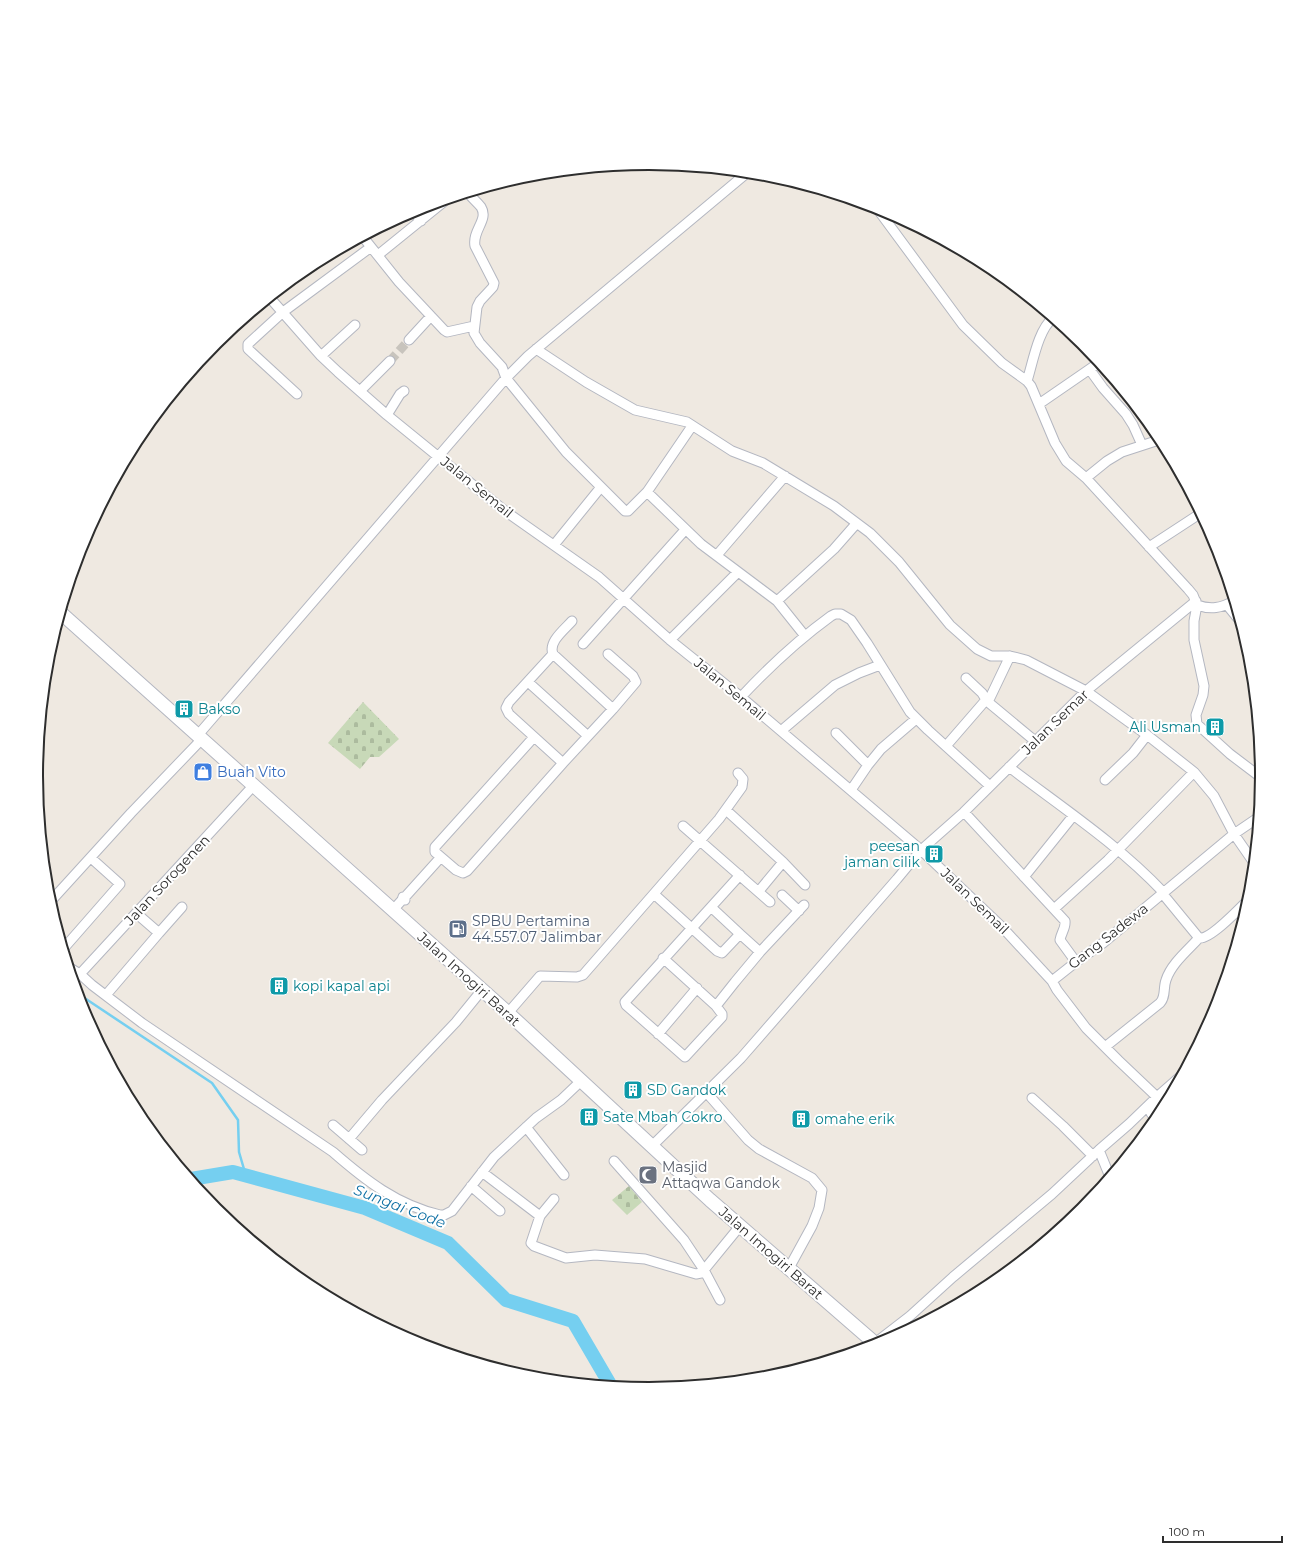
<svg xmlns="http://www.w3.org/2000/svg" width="1299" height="1552" font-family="Montserrat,sans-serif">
<defs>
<pattern id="cemetery-stones" width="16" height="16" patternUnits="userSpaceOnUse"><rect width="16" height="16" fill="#c8d9b8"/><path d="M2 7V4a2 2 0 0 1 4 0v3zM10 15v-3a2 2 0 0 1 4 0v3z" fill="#acbb9e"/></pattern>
</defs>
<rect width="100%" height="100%" fill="#efe9e1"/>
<path fill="url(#cemetery-stones)" d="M363 702 399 739 379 757H370L360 769 328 743Z
M629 1186 642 1202 627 1215 612 1200Z"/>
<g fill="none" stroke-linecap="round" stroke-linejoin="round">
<path stroke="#75cff0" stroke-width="2.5" d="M77 993 212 1083 238 1120 239 1152 246 1176"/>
<path stroke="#75cff0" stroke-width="14" d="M191 1179 233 1172 365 1208 448 1243 506 1300 573 1321 611 1386"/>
<path stroke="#c8c4bd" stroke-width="9" stroke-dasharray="9 4.5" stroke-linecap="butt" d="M390 361 409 340"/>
<g stroke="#b4b7c1" stroke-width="11">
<path id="minor" d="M468 193C472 198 477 202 481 207 489 220 472 230 475 246L494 283 493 287 480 301 477 307 474 333 480 343 502 367 506 378 566 452 625 511H628L647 492 701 544 777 601 805 636
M876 207 963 325 1002 363 1027 381 1031 386 1055 443 1066 461 1086 478 1188 589 1193 595 1197 605C1211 610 1221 608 1234 601
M412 210 421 221
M363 237 399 282 444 330 447 332 474 326
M378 255 446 200
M270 298 321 356 338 372 387 415 505 511 599 577 670 640 741 697 921 850 1002 927 1052 981 1057 990 1086 1028 1118 1060 1157 1097 1165 1107
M409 340 431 316
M536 349 586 382 635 410 687 422 732 451 763 463 834 506 870 533 899 562 950 625 977 649 991 656H1010L1026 660 1086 691 1147 735 1194 772 1214 796 1234 834 1254 863
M321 356 355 325
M1090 370 1103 388 1126 414 1133 425 1142 445
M1027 381C1033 362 1038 330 1053 318
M360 391 390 361
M297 394 248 349V344L283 312 371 247
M1039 404 1100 362
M387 415 400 394 404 391
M1086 478 1107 461 1122 452 1162 439
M647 492 692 426
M554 545 601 487
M1149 547 1201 513
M717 555 785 476
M777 601 834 549 856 524
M1197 605 1194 621V640L1204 686 1203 695 1196 715 1197 724 1230 754 1263 779
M1227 605 1240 621
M670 640 738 572
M583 644 685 530
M553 654C548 642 564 630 572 621
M966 678 982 693 987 701
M528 682 588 736
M741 697C769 667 798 640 831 616L835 614H841L851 620 867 643 910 712 928 730 990 786
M988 702 1010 656
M781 731 835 685 859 673 880 665
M836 733 868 765
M198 735 506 378 528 356 748 172
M534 737 435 847V852L456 870 463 873 467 871 563 763 509 714 506 708 509 702 553 654 613 709
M946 746 985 701 988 702 1035 741
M563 763 613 709 636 682 633 676 608 654
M1009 767C1060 806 1119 845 1163 892
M1105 780 1133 753 1147 735
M851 790 868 765 881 749 916 719
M726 810 783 862 805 885
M964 812 1065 921C1066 928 1061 933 1060 940L1076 962
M683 826 770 902
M740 875 625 1002 626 1005 685 1057 722 1017V1014L716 1006 735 982 760 952 804 905
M1024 877 1073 816
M759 891 783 862
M1162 893 1199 938C1210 940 1241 907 1250 898
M654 894 717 951 722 953 740 934 711 907
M782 895 799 911
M405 897 441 857
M50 902 131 813 202 739
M1054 909 1108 860 1194 772
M393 910 402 900 403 897H405V900
M136 913 159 933 182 907
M740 934 760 952
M64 948 120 884 91 858
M663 958 716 1006
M70 968 80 974 92 985 142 1023 333 1152C365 1180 397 1205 440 1215H444L452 1211 494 1157 536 1118 561 1100 581 1081
M80 974 254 785
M1052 981 1076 962 1103 943 1234 834 1259 817
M106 995 159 933
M508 1013 540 976 577 977 583 975 719 819 742 787 743 779 738 773
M658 1034 697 988
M1105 1047 1160 1003C1166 997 1163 988 1166 980 1171 964 1188 950 1199 938
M706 1092 748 1140 759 1149 812 1178 822 1190 819 1208 812 1226 789 1268
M1032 1098 1063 1126 1093 1156
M1157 1121 1151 1113 1162 1103
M333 1125 362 1150
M526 1127 564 1175
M349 1139 382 1100 456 1022 482 990
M652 1146 741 1058 897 879 921 850 964 812 1086 691 1196 601
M1099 1150 1110 1177
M614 1161 684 1240 704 1270 720 1300
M482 1172 540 1216
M471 1186 500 1211
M554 1199 540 1216 531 1243 534 1246 566 1258 595 1255 645 1259 696 1274 701 1273 704 1270 740 1226
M1045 1241 1097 1194
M875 1343 910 1316 953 1277 1052 1194 1099 1150 1129 1124 1157 1097 1181 1076"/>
</g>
<g stroke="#b4b7c1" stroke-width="15">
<path id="secondary" d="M61 613 508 1013 710 1200 877 1345"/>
</g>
<use href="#minor" stroke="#fff" stroke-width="9"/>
<use href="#secondary" stroke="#fff" stroke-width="13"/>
</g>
<defs>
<g id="building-square" transform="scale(1)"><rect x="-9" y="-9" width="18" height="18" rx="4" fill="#0f9aa8" stroke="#fff"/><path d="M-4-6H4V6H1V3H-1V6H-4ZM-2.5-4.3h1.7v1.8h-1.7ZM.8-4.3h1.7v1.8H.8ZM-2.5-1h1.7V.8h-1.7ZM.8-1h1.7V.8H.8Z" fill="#fff"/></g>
<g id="shop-square" transform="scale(1)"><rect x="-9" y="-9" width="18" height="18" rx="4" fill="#3f7fe0" stroke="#fff"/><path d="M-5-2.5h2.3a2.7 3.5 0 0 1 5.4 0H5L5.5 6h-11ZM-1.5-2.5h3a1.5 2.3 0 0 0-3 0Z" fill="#fff"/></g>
<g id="fuel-square" transform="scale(1)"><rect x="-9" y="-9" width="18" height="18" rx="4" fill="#5c6f8a" stroke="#fff"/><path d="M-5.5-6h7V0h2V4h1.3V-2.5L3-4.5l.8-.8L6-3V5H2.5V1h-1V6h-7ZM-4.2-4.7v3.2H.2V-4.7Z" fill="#fff"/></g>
<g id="mosque-square" transform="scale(1)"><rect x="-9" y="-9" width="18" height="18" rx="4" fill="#6b7280" stroke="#fff"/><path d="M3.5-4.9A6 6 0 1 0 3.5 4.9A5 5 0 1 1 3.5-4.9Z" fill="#fff"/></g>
</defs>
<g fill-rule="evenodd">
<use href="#building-square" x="184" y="709"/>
<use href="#building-square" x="1215" y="727"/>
<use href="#shop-square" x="203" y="772"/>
<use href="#building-square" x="934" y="854"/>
<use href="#fuel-square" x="458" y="929"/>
<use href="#building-square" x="279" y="986"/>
<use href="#building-square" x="633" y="1090"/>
<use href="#building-square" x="589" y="1117"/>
<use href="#building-square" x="801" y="1119"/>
<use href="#mosque-square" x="648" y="1175"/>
</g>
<g text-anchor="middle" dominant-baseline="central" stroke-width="4" stroke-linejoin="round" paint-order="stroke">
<g font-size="14" fill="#2e2e2e" stroke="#fff">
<text transform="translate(477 487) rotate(39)">Jalan Semail</text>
<text transform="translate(730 689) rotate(40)">Jalan Semail</text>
<text transform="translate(1055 722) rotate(-44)">Jalan Semar</text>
<text transform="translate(167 880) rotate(-47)">Jalan Sorogenen</text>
<text transform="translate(975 901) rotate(44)">Jalan Semail</text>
<text transform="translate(1108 936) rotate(-38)">Gang Sadewa</text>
<text transform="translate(469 979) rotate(42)">Jalan Imogiri Barat</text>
<text transform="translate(771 1253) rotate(41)">Jalan Imogiri Barat</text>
</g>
<g font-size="14" fill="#0d838f" stroke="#fff" text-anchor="start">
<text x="198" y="709">Bakso</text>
<text x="1201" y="727" text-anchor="end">Ali Usman</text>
<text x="920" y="846" text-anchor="end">peesan<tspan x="920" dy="16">jaman cilik</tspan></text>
<text x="293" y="986">kopi kapal api</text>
<text x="647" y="1090">SD Gandok</text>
<text x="603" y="1117">Sate Mbah Cokro</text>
<text x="815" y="1119">omahe erik</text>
</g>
<g font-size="14" fill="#366cbe" stroke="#fff" text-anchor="start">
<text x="217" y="772">Buah Vito</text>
</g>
<g font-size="14" fill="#4e5e75" stroke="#fff" text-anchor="start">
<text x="472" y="921">SPBU Pertamina<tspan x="472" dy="16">44.557.07 Jalimbar</tspan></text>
</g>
<g font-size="14" fill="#5b616d" stroke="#fff" text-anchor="start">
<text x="662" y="1167">Masjid<tspan x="662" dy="16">Attaqwa Gandok</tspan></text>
</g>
<g font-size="15" font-style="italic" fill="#0d6fa3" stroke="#fff">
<text transform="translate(400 1206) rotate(21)">Sungai Code</text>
</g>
</g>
<path d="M0 0H1299V1552H0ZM43 776a606 606 0 1 1 1212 0a606 606 0 1 1-1212 0Z" fill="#fff" fill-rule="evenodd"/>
<path fill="none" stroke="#2e2e2e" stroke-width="2" d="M43 776a606 606 0 1 1 1212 0a606 606 0 1 1-1212 0Z"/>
<path d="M1163 1536v6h119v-6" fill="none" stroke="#2e2e2e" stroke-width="2"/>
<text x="1169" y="1536" font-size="12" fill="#2e2e2e" stroke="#ffffff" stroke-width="3" paint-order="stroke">100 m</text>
</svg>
